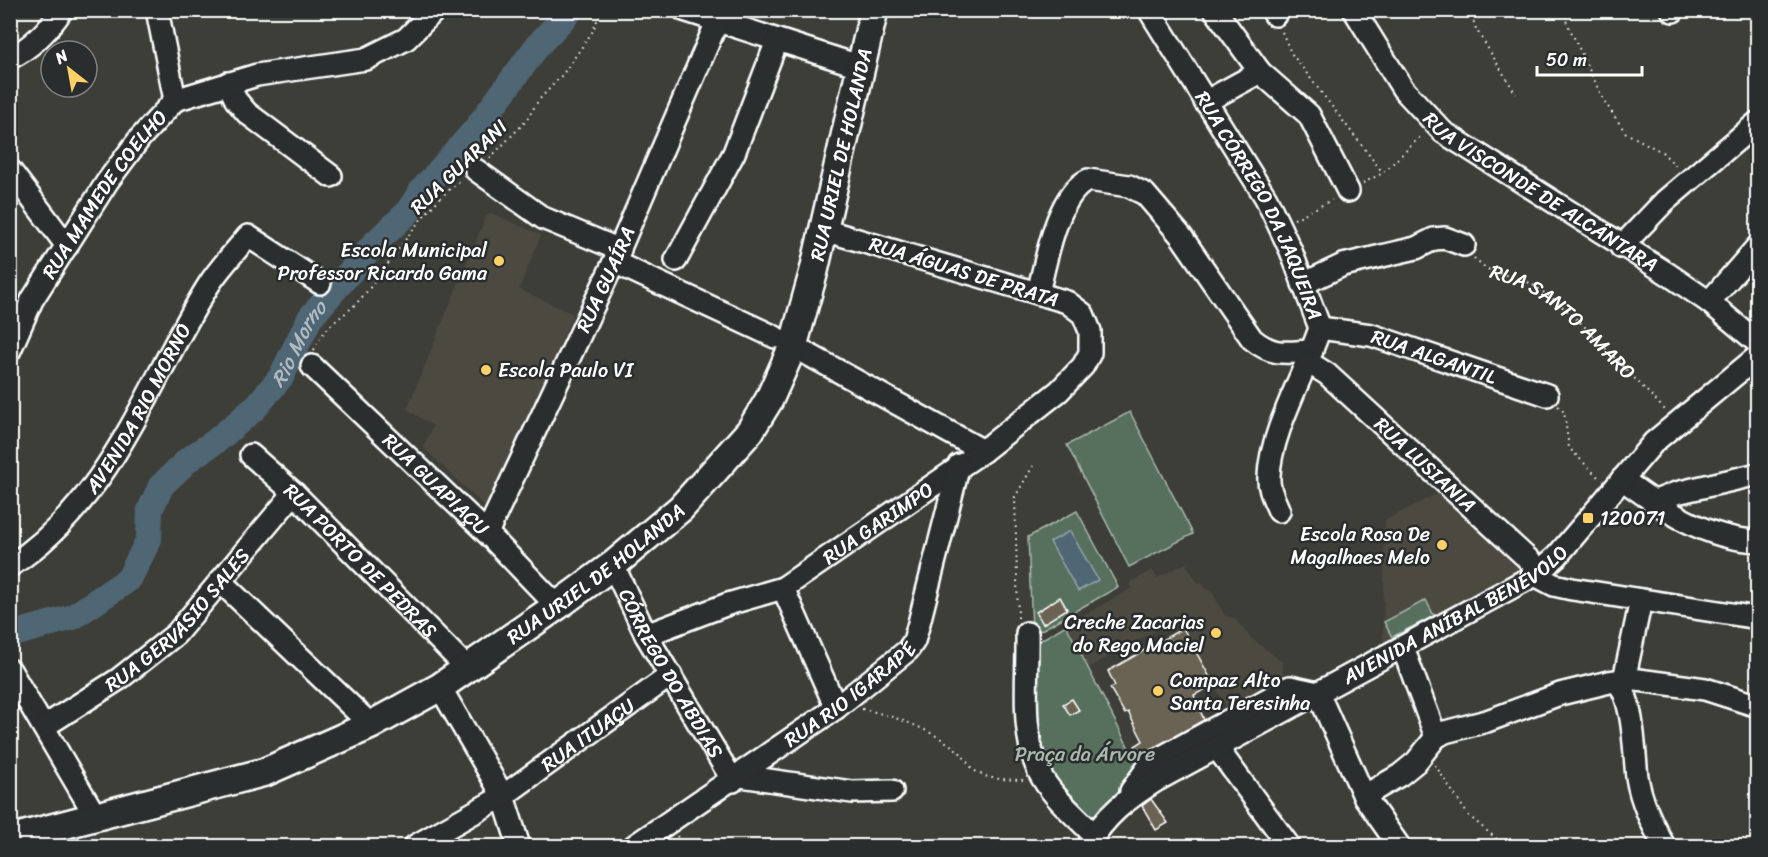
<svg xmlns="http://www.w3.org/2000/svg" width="1768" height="857" font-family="Sriracha,sans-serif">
<rect width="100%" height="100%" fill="#3e3e39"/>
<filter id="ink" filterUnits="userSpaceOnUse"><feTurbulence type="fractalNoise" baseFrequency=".0167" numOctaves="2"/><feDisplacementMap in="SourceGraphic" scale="12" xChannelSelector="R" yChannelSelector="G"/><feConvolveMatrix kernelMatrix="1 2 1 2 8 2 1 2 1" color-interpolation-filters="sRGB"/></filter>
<g filter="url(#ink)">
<path fill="#4c4941" d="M491 213 541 235 519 289 573 314 492 501 484 506 423 447 433 426 407 409 486 216Z
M1439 493 1528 571 1383 646 1385 520Z
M1186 563 1198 583 1202 582 1207 590H1211L1225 616 1234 618 1250 637 1283 663V678L1227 709 1178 619 1088 668 1066 625 1132 588 1130 583 1152 570 1157 578Z"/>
<path fill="#56705d" stroke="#aab8ae" stroke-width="1.5" d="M1130 412 1193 534 1129 567 1067 445Z
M1077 511 1118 587 1036 633 1032 629 1028 537Z
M1426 600 1434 616 1392 637 1384 622Z
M1066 625 1137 764 1093 828 1068 806 1035 745 1029 647Z"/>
<path fill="#506674" stroke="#96a3ac" stroke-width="1.5" d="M1070 531 1098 580 1078 591 1050 542Z"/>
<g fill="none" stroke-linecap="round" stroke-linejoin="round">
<path stroke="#506674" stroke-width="26" id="s1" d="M10 635 73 617 129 579 149 539 150 510 161 486 189 459 216 441 255 408 281 377 310 318 376 242 407 213 423 189 476 129 538 45 571 10"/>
</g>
<path fill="#6b6453" stroke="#fff" stroke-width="1.5" d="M1060 597 1067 609 1043 624 1036 612Z
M1183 628 1214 685 1194 695 1204 720 1140 756 1135 746 1143 741 1128 712 1125 714 1110 688 1115 686 1108 671Z
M1072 699 1079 710 1070 715 1063 704Z
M1151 799 1168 823 1156 830 1142 806Z"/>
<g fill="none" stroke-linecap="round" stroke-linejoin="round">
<g stroke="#fff" stroke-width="26">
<g id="minor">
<path d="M157 10 175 100"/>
<path d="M684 10 862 67"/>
<path id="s3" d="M1149 10 1266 198 1291 251 1320 328C1306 371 1270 433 1269 476 1268 489 1274 499 1279 511"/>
<path d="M1215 10 1260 72 1309 115 1348 191"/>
<path d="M1272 10 1275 15"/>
<path id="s4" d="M1354 10 1403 89 1443 132 1668 274 1709 302 1758 343"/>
<path d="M1672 10 1673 11"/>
<path d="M10 58C31 48 49 29 62 10"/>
<path d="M228 83 236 100 247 113 331 176"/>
<path d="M1205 102 1260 72"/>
<path d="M10 170 67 246"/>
<path d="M476 170 543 218 620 250"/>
<path d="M1621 247 1665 201 1758 122"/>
<path d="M676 260 734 153 777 41"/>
<path d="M614 262 775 337"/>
<path d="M1303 284 1343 265 1416 248 1434 239 1445 238 1464 245"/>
<path d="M1038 293C1046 261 1057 194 1088 180L1129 186 1145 194 1181 236 1252 339C1274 357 1286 352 1312 351"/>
<path d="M1709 302 1758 246"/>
<path id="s5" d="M1320 328 1371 335 1547 395"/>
<path d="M793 346 983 451"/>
<path id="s6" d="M10 350 32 300 107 182 140 138 175 100 257 75 366 59 406 39 435 10"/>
<path id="s7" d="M1308 362 1327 374 1540 570"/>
<path id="s8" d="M312 366 487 533 557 606"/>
<path id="s9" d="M251 455 294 493 466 667"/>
<path d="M1622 479C1663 509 1704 539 1758 541"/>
<path d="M1653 502 1676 493 1758 474"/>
<path id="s10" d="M487 533 614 262 717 22"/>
<path id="s11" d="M613 565 646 635 733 781"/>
<path id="s12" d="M10 566C113 499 146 385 208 286 219 268 235 252 248 236L320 283"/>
<path d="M1535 575 1554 585 1572 589 1758 618"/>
<path d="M220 581 371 725"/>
<path d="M783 588 836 708"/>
<path d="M1027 633C1028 677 1020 732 1039 772 1051 796 1076 816 1094 835"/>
<path id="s13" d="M646 635 728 604 783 588 983 451 1059 391 1083 366 1090 353V331L1083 314 1067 302 824 230"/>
<path d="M1403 648 1436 737"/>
<path d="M10 670 96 817"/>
<path d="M1624 680 1641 600"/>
<path d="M1617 681C1634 700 1634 752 1637 777 1641 802 1652 824 1664 846"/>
<path d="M440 687 503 796 519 846"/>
<path id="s14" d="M45 726 119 679 176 634 294 493"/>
<path d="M1217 748 1289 846"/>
<path d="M741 776 852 792 892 791"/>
<path d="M1131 791 1151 763 1290 687 1318 693 1364 796 1399 846"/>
<path d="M1364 796 1400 775 1416 762 1436 737 1445 732 1487 721 1560 694 1609 682 1631 679 1705 689 1758 706"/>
<path id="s15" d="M415 846 503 796 671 675"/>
<path id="s16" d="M634 846 836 708 908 650 914 641 919 623 959 465"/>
<path id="s17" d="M1088 846C1104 816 1128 798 1157 780L1535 575 1557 556 1654 442 1758 356"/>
</g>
</g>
<g stroke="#fff" stroke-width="32">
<g id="major">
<path id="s18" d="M10 839 265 772 371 725 440 687 557 606 613 565 681 508 750 431 769 400 793 346 814 271 874 10"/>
</g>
</g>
<g stroke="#fff" stroke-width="2" stroke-dasharray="1.5 4.5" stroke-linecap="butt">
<path d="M1470 10 1476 29 1516 94"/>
<path d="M1561 10 1604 101 1626 133 1662 152 1677 167"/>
<path d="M1282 32 1291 53 1383 173"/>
<path d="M490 158 526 121 538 101 563 74 593 31 601 10"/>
<path d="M1363 183 1383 173 1421 136"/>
<path d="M1294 219 1332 200"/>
<path id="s2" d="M1474 258 1487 269 1530 283 1556 301 1582 324 1666 411"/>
<path d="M314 350C328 319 343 320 363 296 396 258 420 209 462 180"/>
<path d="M1558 406 1564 412 1569 448 1599 478"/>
<path d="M1018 618 1015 497 1033 466"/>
<path d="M862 709C895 716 928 728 956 749 963 754 967 764 974 770 988 781 1007 779 1024 780"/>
<path d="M1435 765 1468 815 1505 846"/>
<path d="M677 836 683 846"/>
</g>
<use href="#minor" stroke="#2a2d2e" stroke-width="21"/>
<use href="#major" stroke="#2a2d2e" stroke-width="27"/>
</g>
</g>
<g fill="#ffd166" stroke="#2a2d2e" stroke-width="2">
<circle cx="499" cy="261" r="6"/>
<circle cx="486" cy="370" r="6"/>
<rect x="1582" y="512" width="12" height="12" rx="3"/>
<circle cx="1442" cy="545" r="6"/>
<circle cx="1216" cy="633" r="6"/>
<circle cx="1158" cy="691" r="6"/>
</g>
<g text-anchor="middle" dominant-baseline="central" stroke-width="5" stroke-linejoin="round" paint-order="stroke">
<g font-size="20" fill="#fff" stroke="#2a2d2e">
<text stroke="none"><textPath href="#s18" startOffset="1155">RUA URIEL DE HOLANDA</textPath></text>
<text transform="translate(459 167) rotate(-44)">RUA GUARANI</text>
<text stroke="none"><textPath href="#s4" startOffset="266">RUA VISCONDE DE ALCÂNTARA</textPath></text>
<text stroke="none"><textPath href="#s6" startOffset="183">RUA MAMEDE COELHO</textPath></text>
<text stroke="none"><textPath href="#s3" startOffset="225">RUA CÓRREGO DA JAQUEIRA</textPath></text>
<text transform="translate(964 272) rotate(17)">RUA ÁGUAS DE PRATA</text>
<text stroke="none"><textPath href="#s10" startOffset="280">RUA GUAÍRA</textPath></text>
<text stroke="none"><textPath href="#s2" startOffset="111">RUA SANTO AMARO</textPath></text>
<text stroke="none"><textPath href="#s5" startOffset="118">RUA ALGANTIL</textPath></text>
<text stroke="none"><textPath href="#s12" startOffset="206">AVENIDA RIO MORNO</textPath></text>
<text stroke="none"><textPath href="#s7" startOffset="156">RUA LUSIANIA</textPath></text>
<text stroke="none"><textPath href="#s8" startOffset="171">RUA GUAPIAÇU</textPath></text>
<text stroke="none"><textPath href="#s13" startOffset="260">RUA GARIMPO</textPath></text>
<text stroke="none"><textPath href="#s9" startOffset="152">RUA PORTO DE PEDRAS</textPath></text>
<text stroke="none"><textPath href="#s18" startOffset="651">RUA URIEL DE HOLANDA</textPath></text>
<text stroke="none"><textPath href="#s17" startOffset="438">AVENIDA ANÍBAL BENÉVOLO</textPath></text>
<text stroke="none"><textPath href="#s14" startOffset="171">RUA GERVÁSIO SALES</textPath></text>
<text stroke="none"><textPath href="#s11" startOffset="123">CÓRREGO DO ABDIAS</textPath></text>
<text stroke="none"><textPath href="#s16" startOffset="264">RUA RIO IGARAPÉ</textPath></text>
<text stroke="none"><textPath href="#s15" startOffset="206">RUA ITUAÇU</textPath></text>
</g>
<g font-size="20" fill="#fff" stroke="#2a2d2e" text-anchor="end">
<text x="487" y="250">Escola Municipal<tspan x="487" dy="23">Professor Ricardo Gama</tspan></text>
<text x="498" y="370" text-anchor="start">Escola Paulo VI</text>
<text x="1600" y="518" text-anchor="start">120071</text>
<text x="1430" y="534">Escola Rosa De<tspan x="1430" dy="23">Magalhaes Melo</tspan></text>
<text x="1204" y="622">Creche Zacarias<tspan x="1204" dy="23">do Rego Maciel</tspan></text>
<text x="1170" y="680" text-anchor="start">Compaz Alto<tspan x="1170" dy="23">Santa Teresinha</tspan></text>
</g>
<g font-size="20" fill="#aab8ae" stroke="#2a2d2e">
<text x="1085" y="754">Praça da Árvore</text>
</g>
<g font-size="21" font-style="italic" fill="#b0bac0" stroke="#2a2d2e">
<text stroke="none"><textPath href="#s1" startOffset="434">Rio Morno</textPath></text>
</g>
</g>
<rect width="1768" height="857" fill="none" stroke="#2a2d2e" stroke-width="36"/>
<rect x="18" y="18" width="1732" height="821" fill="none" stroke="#fff" stroke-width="2" filter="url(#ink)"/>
<g transform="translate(69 69) rotate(329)"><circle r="28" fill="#2a2d2e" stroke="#7f8182" stroke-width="1.5"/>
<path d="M0-4.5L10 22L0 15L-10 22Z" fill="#ffd166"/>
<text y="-9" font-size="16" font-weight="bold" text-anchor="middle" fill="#ffffff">N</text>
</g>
<path d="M1537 66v9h105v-9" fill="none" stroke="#ffffff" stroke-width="3"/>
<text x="1546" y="66" font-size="18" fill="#ffffff" stroke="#2a2d2e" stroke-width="4.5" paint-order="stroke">50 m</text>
</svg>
